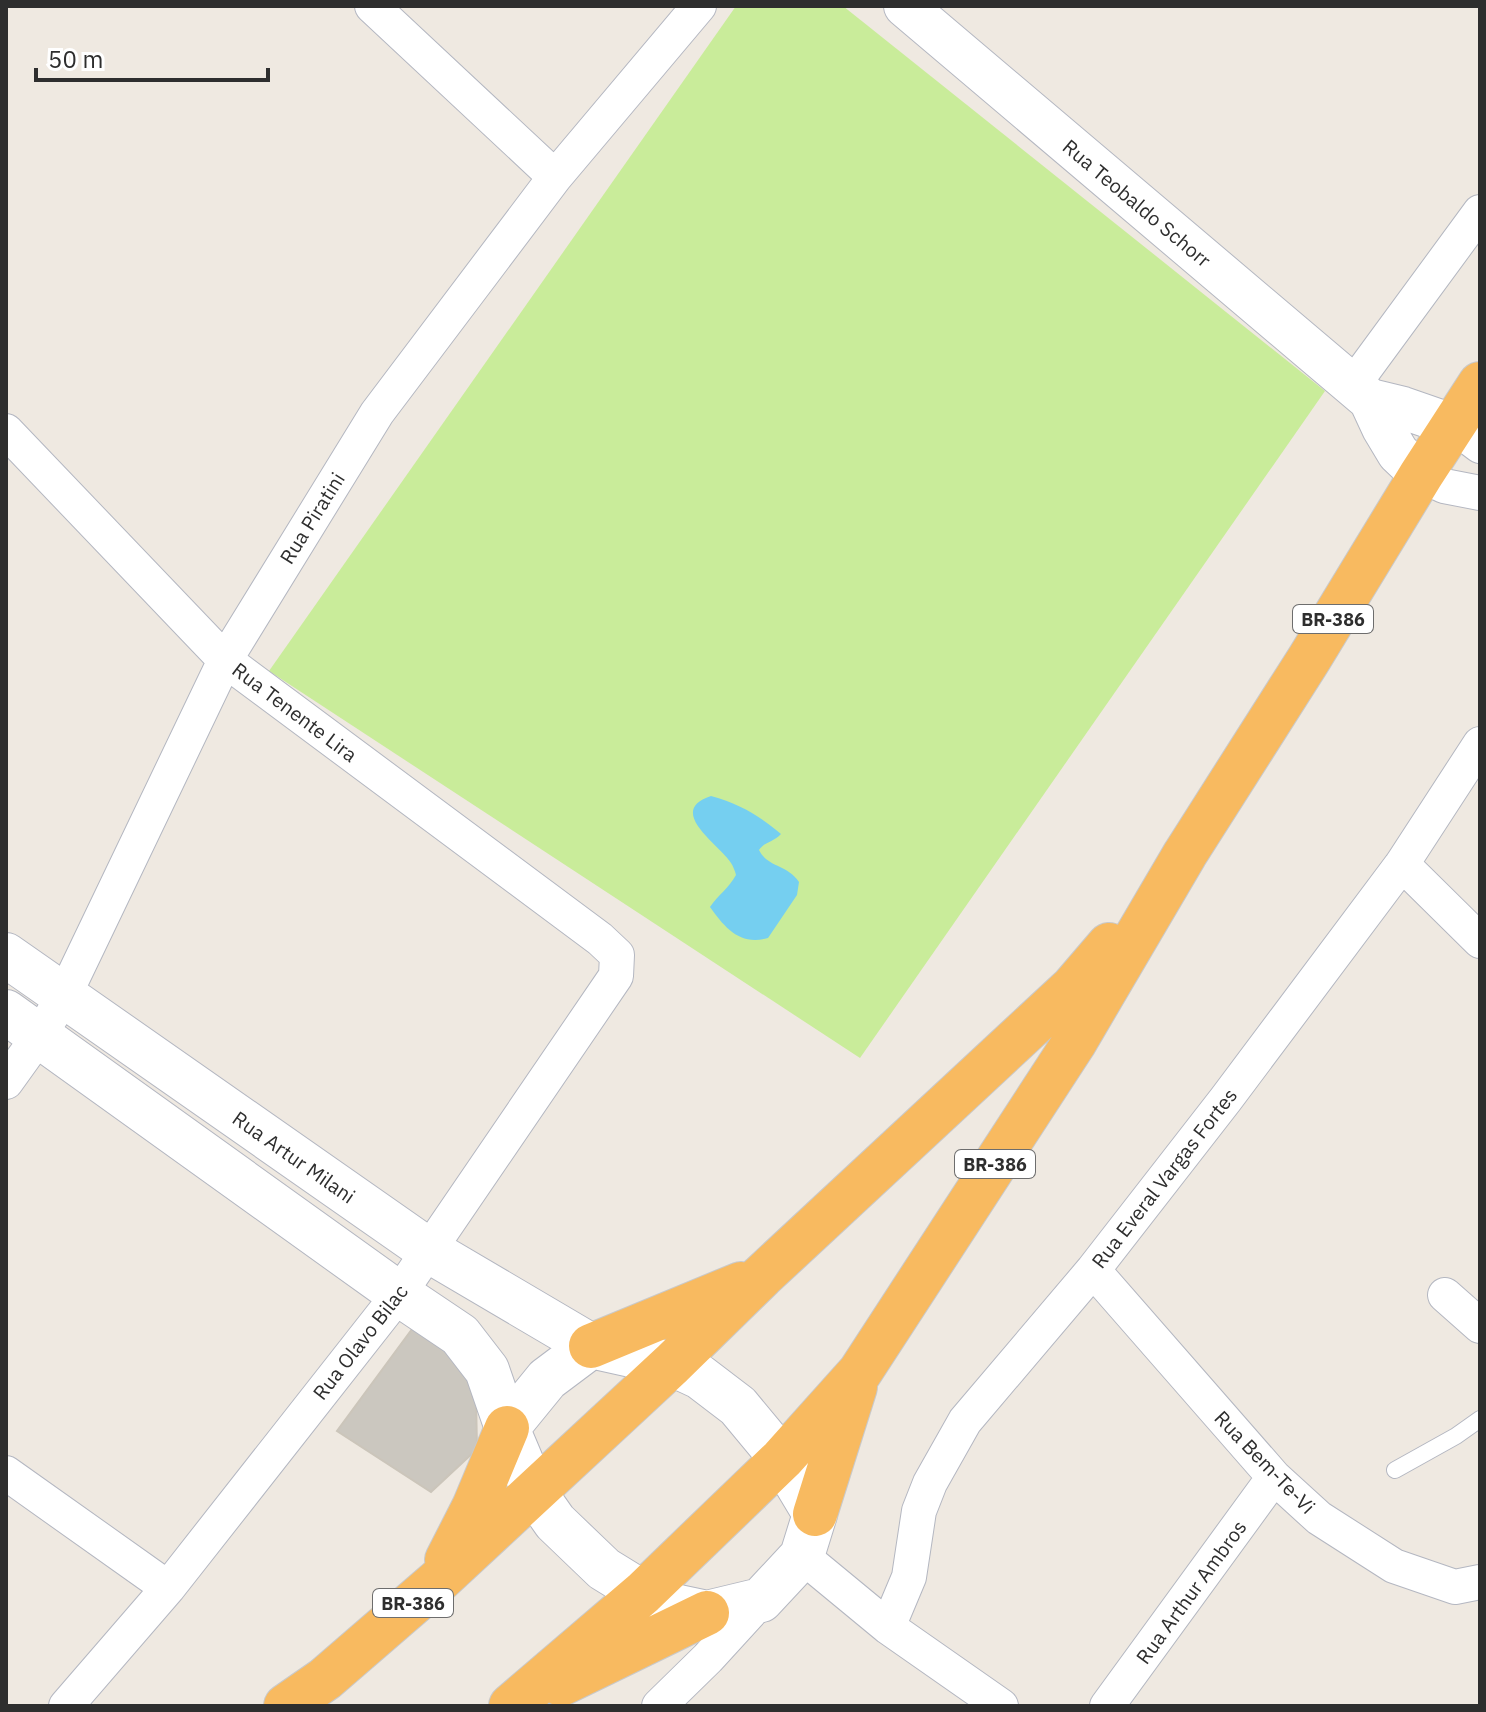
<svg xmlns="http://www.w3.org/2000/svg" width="1486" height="1712" font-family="'IBM Plex Sans',sans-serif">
<rect width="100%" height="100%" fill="#efe9e1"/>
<path fill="#c9ec9a" d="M736 6H843L1325 391 860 1058 269 671Z"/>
<path fill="#75cff0" d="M711 796C740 804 758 815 781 834 774 842 764 842 759 850 768 868 787 864 799 882L797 895 768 938C740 946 725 928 710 907 718 895 729 888 736 875 735 871 733 866 731 863 720 845 665 811 711 796Z"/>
<path fill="#cbc7bf" stroke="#cbc5ba" stroke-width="2" d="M418 1321 466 1369 476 1397 477 1449 431 1492 337 1431Z"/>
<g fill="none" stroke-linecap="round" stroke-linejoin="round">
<g stroke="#b4b7c1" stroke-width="18">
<path id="service" d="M1395 1470 1456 1436 1480 1419"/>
</g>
<g stroke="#b4b7c1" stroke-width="36">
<path id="minor" d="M372 6 555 177
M1353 385 1480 212
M1452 425 1480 446
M6 431 225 660 600 939 617 955 616 976 399 1294 168 1588 66 1706
M1421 475 1444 486 1480 493
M1402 864 1480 941
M6 1082 39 1036 64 996 225 660 377 413 555 177 699 6
M1093 1270 1274 1477 1319 1518 1394 1566 1455 1587 1480 1582
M1445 1295 1480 1326
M6 1473 168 1588
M802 1556 888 1627 1001 1706
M888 1627 909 1577 919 1511 930 1483 965 1421 1093 1270 1226 1099 1402 864 1480 744
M659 1706 708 1658 761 1600
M1107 1706 1274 1477"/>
</g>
<g stroke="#b4b7c1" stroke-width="44">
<path id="tertiary" d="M905 6 1370 400 1383 428 1398 453 1421 475
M1370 400 1403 408 1452 425"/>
</g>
<g stroke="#b4b7c1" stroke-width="46">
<path id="secondary" d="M6 955 428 1250 591 1346 672 1364 700 1377 738 1406 782 1459 815 1514 802 1556 761 1600 707 1613 674 1606 643 1593 604 1569 555 1522 534 1492 507 1428 487 1370 460 1335 399 1294 6 1012
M507 1428 547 1379 591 1346"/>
</g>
<g stroke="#c9c9c9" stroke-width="46">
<path id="trunk" d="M591 1346 741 1284
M815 1514 855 1387
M447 1560 474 1507 507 1428
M561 1684 707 1613
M286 1706 325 1679 436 1583 672 1364 762 1276 1073 987 1109 945
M511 1706 643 1593 782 1459 860 1372 1074 1043 1185 854 1309 659 1421 475 1480 384"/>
</g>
<use href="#service" stroke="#fff" stroke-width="16"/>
<use href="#minor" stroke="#fff" stroke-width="34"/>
<use href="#tertiary" stroke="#fff" stroke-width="42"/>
<use href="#secondary" stroke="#fff" stroke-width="44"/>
<use href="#trunk" stroke="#f8ba60" stroke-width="44"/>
</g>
<g text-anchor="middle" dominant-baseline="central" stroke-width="6" stroke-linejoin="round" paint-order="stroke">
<g fill="#fff" stroke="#6d6d6d" stroke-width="2">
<rect x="1293" y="605" width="80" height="28" rx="6"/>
<rect x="955" y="1150" width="80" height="28" rx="6"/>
<rect x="373" y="1589" width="80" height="28" rx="6"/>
</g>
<g font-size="18" font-weight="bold" fill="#2e2e2e">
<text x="1333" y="619">BR-386</text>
<text x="995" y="1164">BR-386</text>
<text x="413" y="1603">BR-386</text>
</g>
<g font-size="20" fill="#2e2e2e" stroke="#fff">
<text transform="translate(1137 203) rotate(40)">Rua Teobaldo Schorr</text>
<text transform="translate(312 518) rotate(-58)">Rua Piratini</text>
<text transform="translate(295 712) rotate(37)">Rua Tenente Lira</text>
<text transform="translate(294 1157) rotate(35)">Rua Artur Milani</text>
<text transform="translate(1164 1178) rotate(-52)">Rua Everal Vargas Fortes</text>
<text transform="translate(360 1342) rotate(-52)">Rua Olavo Bilac</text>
<text transform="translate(1265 1462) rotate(46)">Rua Bem-Te-Vi</text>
<text transform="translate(1191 1592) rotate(-54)">Rua Arthur Ambros</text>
</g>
</g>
<rect width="1486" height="1712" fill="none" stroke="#2e2e2e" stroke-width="16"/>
<path d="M36 68v12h232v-12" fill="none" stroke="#2e2e2e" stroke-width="4"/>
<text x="48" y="68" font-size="24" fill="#2e2e2e" stroke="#ffffff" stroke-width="6" paint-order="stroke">50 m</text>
</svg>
